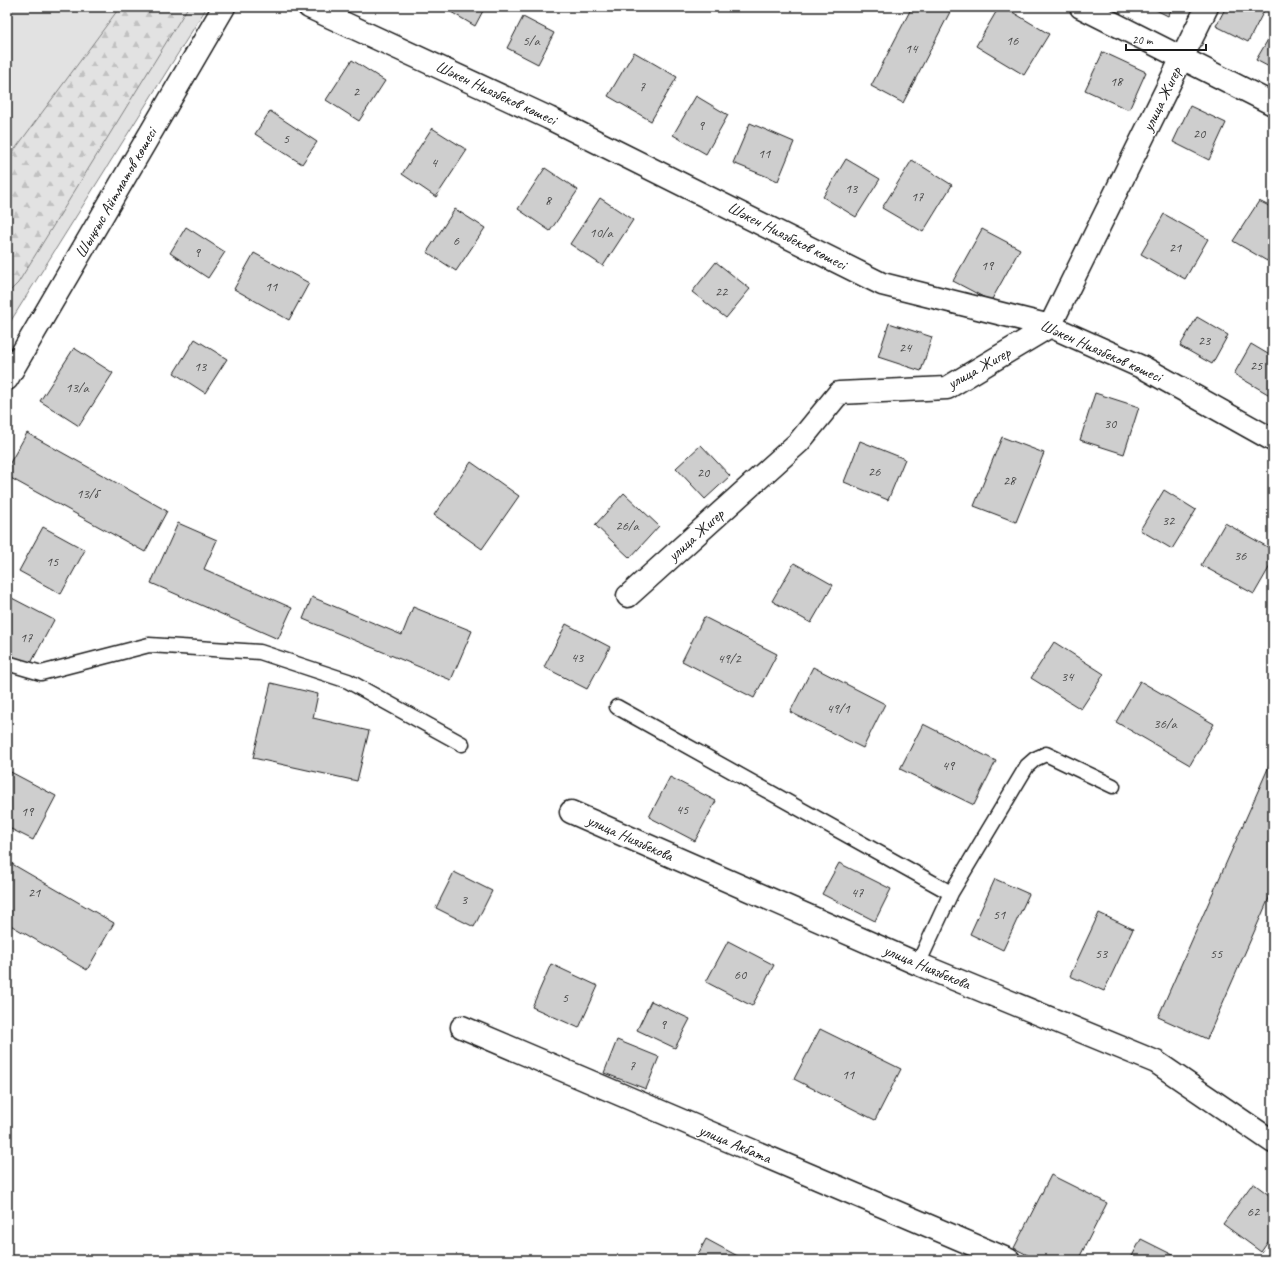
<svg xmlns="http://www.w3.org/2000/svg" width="1280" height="1267" font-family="Caveat,sans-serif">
<defs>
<pattern id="forest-firs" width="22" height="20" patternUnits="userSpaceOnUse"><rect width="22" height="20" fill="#e2e2e2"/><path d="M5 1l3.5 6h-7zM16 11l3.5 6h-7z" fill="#c1c1c1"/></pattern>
</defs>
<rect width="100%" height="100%" fill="#fff"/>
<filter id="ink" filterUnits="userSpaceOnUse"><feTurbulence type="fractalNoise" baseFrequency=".025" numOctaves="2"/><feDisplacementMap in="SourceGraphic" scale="8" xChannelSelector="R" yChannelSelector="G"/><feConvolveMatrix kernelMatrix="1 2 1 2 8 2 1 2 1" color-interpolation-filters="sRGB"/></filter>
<g filter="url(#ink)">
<path fill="#e2e2e2" stroke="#7f7f7f" d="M7 7H207L7 327Z"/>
<path fill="url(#forest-firs)" stroke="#7f7f7f" d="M120 7H188L18 283 7 294V160Z"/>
<path fill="#cecece" stroke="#1c1c1c" d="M444 7H485L475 26 444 8Z
M912 7H946L951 10 903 103 871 86Z
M999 7H1004L1049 34 1024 75 976 46Z
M1150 7H1173L1168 16Z
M1226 7H1266L1248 42 1216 26Z
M523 17 554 33 538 64 507 48Z
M1273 31V69L1256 60Z
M634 52 677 77 651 121 608 96Z
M1103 52 1146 72 1129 110 1085 90Z
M352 60 385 81 359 121 326 100Z
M696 96 728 115 706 154 673 135Z
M1190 106 1226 123 1209 160 1173 142Z
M270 111 317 142 302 164 255 134Z
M750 123 794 142 778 181 733 163Z
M432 128 467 150 436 197 402 174Z
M846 159 880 179 856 217 823 197Z
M912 160 952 185 923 232 882 208Z
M545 168 578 190 550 231 518 209Z
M600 198 633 220 603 266 570 244Z
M1259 201 1273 208V252L1267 261 1233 241Z
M455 209 485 228 456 271 427 252Z
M1164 214 1208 239 1185 279 1141 254Z
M186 227 225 252 208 278 170 253Z
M982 229 1020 249 991 301 953 281Z
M254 253 309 283 289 320 234 289Z
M716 262 750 289 726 318 692 292Z
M1197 317 1228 335 1212 364 1180 346Z
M889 323 932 337 921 371 878 357Z
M195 339 227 359 205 393 174 373Z
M1251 344 1273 357V397L1234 374Z
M74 348 113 373 79 426 40 401Z
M1095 393 1139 407 1124 454 1080 440Z
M27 433 167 511 145 552 7 476V468Z
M1002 437 1044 453 1016 522 974 506Z
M860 441 905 459 888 500 844 482Z
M701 445 730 476 705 499 676 468Z
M471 462 519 496 482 549 434 515Z
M1164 490 1196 510 1172 549 1140 530Z
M624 493 659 526 630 558 595 525Z
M178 523 217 540 204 569 292 608 278 639 151 583Z
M1225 523 1273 550V561L1254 594 1201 565Z
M43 527 85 550 61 594 19 571Z
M794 563 833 585 811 623 772 601Z
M10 597 54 620 30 665 7 653V602Z
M312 597 402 635 413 607 472 631 451 680 303 619Z
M704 617 777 654 754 698 682 661Z
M566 624 610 647 587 689 544 667Z
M1054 642 1104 674 1081 709 1031 678Z
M813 667 885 704 863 748 790 712Z
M1140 681 1214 724 1190 765 1116 722Z
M271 683 318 694 313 718 369 731 357 781 253 758Z
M923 724 996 761 974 805 900 769Z
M1273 757V889L1207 1039 1158 1017Z
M7 770 56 796 33 840 7 827Z
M670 777 716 801 695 841 649 817Z
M7 861 114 923 87 970 7 923Z
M839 863 891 889 875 921 822 894Z
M454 872 492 891 474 927 436 908Z
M995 879 1029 894 1003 950 970 934Z
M1099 913 1133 929 1104 991 1070 976Z
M728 941 774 965 752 1006 706 982Z
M551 964 598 986 579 1028 532 1007Z
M651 1001 690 1019 675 1048 637 1030Z
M820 1029 901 1069 875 1120 794 1079Z
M617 1040 659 1057 646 1089 604 1073Z
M1051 1175 1107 1203 1078 1260H1037L1014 1248Z
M1253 1183 1273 1198V1235L1261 1252 1223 1224Z
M706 1239 745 1260H695Z
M1141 1239 1183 1260H1130Z"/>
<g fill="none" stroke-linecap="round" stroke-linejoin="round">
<g stroke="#1c1c1c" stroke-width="17">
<path id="lane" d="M7 663 41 673 149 645 260 652 348 681 462 744
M617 707 951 893
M918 964 951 893 1027 766 1035 759 1046 754 1113 786"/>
</g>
<g stroke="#1c1c1c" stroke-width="25">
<path id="street" d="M309 7 549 118 882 284 1050 326 1146 369 1273 440
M1081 7 1273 104
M628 596 799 442 839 393 947 388 1050 326 1207 7
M571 812 918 964 1156 1062 1273 1142
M462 1027 1009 1260"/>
</g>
<g stroke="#1c1c1c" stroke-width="25">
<path id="secondary" d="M7 379 224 7"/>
</g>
<use href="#lane" stroke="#fff" stroke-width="14"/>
<use href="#street" stroke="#fff" stroke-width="22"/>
<use href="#secondary" stroke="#fff" stroke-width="22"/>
</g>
</g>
<g text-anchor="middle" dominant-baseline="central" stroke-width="3" stroke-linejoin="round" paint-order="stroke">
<g font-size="14" fill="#484848">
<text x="531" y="40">5/а</text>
<text x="1012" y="40">16</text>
<text x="911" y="48">14</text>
<text x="1116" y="81">18</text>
<text x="642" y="86">7</text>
<text x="356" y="91">2</text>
<text x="701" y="125">9</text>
<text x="1199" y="133">20</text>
<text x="286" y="138">5</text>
<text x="764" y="153">11</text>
<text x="434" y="162">4</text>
<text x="851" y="188">13</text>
<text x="917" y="196">17</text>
<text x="548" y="200">8</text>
<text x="601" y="232">10/а</text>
<text x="456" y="240">6</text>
<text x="1175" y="247">21</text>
<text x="197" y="252">9</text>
<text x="987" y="265">19</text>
<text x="271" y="286">11</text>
<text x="721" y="291">22</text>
<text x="1204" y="340">23</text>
<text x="905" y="347">24</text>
<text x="1256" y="365">25</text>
<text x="200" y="366">13</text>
<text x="77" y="387">13/а</text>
<text x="1110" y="423">30</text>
<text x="874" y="471">26</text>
<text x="703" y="472">20</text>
<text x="1009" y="480">28</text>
<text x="87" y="493">13/б</text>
<text x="1168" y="520">32</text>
<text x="627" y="525">26/а</text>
<text x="1240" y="555">36</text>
<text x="52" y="561">15</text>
<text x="26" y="637">17</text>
<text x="577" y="657">43</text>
<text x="729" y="658">49/2</text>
<text x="1067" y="676">34</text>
<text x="838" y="708">49/1</text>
<text x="1165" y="723">36/а</text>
<text x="948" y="765">49</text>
<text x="682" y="809">45</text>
<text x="27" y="811">19</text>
<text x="34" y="892">21</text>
<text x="857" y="892">47</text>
<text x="464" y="899">3</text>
<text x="999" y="914">51</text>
<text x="1101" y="953">53</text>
<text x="1216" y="953">55</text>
<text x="740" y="974">60</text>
<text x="565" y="997">5</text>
<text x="663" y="1024">9</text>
<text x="632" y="1065">7</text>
<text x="848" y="1074">11</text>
<text x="1253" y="1211">62</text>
</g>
<g font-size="16" fill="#1c1c1c" stroke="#fff">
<text transform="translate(496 93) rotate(25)">Шәкен Ниязбеков көшесі</text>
<text transform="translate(1162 99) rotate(-64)">улица Жигер</text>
<text transform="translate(116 193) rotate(-60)">Шыңғыс Айтматов көшесі</text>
<text transform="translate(787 236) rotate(27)">Шәкен Ниязбеков көшесі</text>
<text transform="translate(1101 351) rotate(24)">Шәкен Ниязбеков көшесі</text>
<text transform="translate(979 368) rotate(-29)">улица Жигер</text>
<text transform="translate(696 535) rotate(-42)">улица Жигер</text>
<text transform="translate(630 838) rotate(24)">улица Ниязбекова</text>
<text transform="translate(927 967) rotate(23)">улица Ниязбекова</text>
<text transform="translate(735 1144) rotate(23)">улица Акбата</text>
</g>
</g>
<rect width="1280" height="1267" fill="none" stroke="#fff" stroke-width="24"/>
<rect x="12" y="12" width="1256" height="1243" fill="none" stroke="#1c1c1c" stroke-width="1.5" filter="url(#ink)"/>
<path d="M1126 44v6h80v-6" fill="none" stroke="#1c1c1c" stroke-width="2"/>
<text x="1132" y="44" font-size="12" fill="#1c1c1c" stroke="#ffffff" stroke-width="3" paint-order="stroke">20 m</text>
</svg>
